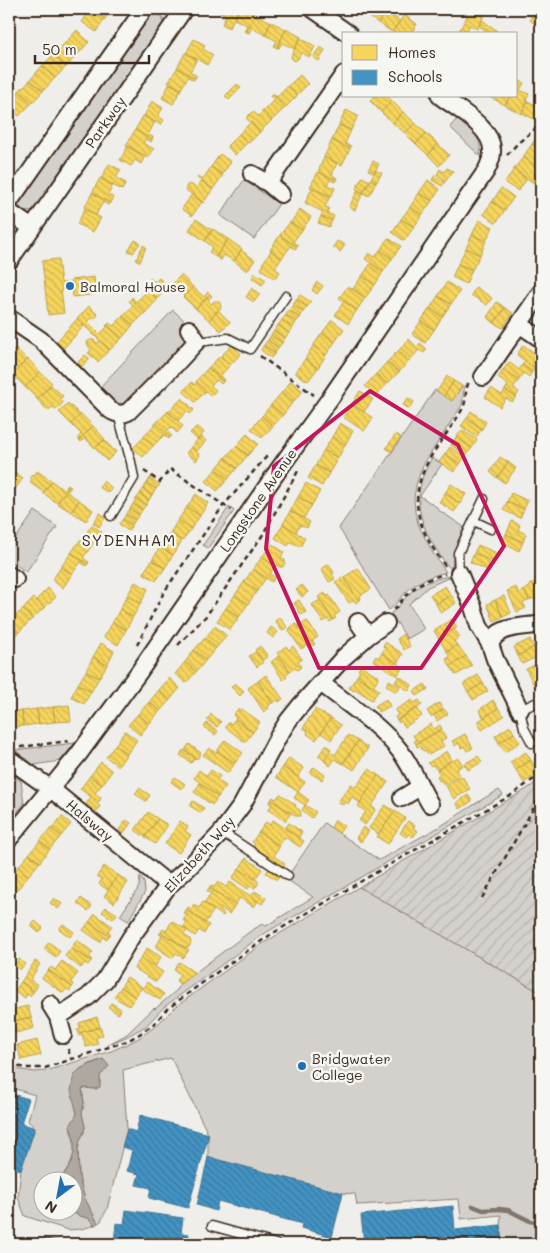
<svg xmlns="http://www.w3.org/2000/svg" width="550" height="1253" font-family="Mali,sans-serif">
<defs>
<pattern id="garden-furrows" width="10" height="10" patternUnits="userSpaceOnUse" patternTransform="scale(1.25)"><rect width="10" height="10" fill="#d4d1cc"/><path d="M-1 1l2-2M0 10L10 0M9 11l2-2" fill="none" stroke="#b7b4af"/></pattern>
<pattern id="homes-back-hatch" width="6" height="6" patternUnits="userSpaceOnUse" patternTransform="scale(1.25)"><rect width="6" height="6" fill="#f6d55c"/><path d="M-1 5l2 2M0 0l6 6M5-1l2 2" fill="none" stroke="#d4b750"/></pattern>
<pattern id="schools-back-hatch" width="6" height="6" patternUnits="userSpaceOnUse" patternTransform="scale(1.25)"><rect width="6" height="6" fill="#4393c3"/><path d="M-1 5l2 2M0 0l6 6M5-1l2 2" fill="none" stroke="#39789e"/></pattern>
</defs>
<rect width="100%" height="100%" fill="#efeeea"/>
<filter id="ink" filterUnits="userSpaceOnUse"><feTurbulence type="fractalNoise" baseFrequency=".02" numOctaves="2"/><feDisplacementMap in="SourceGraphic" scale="10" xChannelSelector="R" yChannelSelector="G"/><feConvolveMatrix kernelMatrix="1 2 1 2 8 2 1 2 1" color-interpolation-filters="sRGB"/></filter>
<g filter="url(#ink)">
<path fill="#d4d1cc" stroke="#887e75" d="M150 13H155L161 15 163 19V24L35 208 30 212C24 212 19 208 18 202Z
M457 119C471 130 483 137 480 156L450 127Z
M244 180 279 204 254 239 220 215Z
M173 310 188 324 186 342 131 401C115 408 110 398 100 387Z
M466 383 464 390 462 405 423 465 416 485 414 498 415 512 419 526 433 553 446 572C431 576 417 581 406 592 400 598 396 605 389 610L339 528 435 390 452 401 462 386 464 387Z
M432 458 442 464 420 496 438 508 437 509 464 527C458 541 450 555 453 571 446 565 441 557 436 549 416 518 412 490 432 458Z
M229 507 234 511 208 548 203 545Z
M35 511 57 527 26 572 9 560V548Z
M449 576 450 577 428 587 409 604 424 629 407 639 391 613C398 608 402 602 407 596 418 584 434 579 449 576Z
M75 743 60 761 34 765 15 750Z
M9 772 21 781 24 804 9 822Z
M499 790 503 795 267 932 254 941 164 1007 146 1026 124 1038 107 1045 127 1034 154 1008 155 1009 178 989 180 984 248 933 262 924 266 926 313 897 286 879 324 823 379 860 441 826 486 797Z
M140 877 144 882 145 892 128 921 120 916 139 887Z
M359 887 541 993V1244H502L500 1225 501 1215 461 1219 459 1199 357 1205 355 1194 343 1193 208 1157V1134L171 1058 123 1070 127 1129 107 1209 101 1221 98 1223 85 1199 80 1182 79 1175 78 1150 80 1140 84 1132 85 1127 82 1114 84 1102 82 1089 84 1088 96 1089 100 1084V1076L103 1072V1059C93 1063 75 1067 73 1080L77 1114 70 1130C75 1139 76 1152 71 1162 68 1169 63 1173 61 1180H42V1210L70 1211 80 1216 88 1218 95 1225 82 1229 68 1230 25 1216 18 1197 21 1170 35 1128 28 1121 35 1095 9 1087V1068L35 1072 46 1071 111 1051 125 1045 139 1038 157 1025 174 1008 262 944Z"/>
<path fill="url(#garden-furrows)" stroke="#887e75" d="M541 779V993L359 887 527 789Z"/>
<path fill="#afa8a1" stroke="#81766d" d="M103 1059 109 1066 100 1076V1087L96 1089 84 1088 82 1089 84 1102 82 1114 85 1126 84 1132 80 1140 78 1150 79 1175 80 1182 85 1199 98 1223 95 1225 88 1218 80 1216 70 1211 72 1210V1180H61L63 1176 71 1163 74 1153V1139L70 1126 77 1114 71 1090 74 1075 80 1069Z"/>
<path fill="url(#homes-back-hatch)" stroke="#bea249" d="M91 9H112L105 19Z
M91 9 105 19 96 32 82 22Z
M214 9H239L229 28 222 24 226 15Z
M239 9H245L255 14 246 32 244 31 247 25 234 19Z
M367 9H382L386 11 378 23 364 13Z
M471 9H481L486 12 477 29 470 25 465 34H459L458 33Z
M521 9H539L532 18Z
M539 9H541V30L530 20Z
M386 11 400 21 392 32 378 23Z
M255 14 271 22 265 35 252 28 249 33 246 32Z
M404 15 417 24 411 34H396L393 31Z
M482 20 496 30 495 34H491L479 26Z
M271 22 286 29 277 48 274 46 277 41 265 35Z
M286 29 301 37 295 49 282 43 279 48H277Z
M77 30 89 42 78 54 66 42Z
M300 38 315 46 310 57 301 53 298 59 295 61 292 59 291 56Z
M194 39 205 45 203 49 213 55 207 65 186 53Z
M66 42 78 54 66 67 53 55Z
M320 47 325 50 319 61 313 57Z
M185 53 197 59 190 72 197 76 195 78 177 68Z
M53 55 66 67 55 78 42 66Z
M42 66 55 78 43 91 30 80Z
M177 68 195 78 194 80 188 77 181 89 168 83Z
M300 75 308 84 297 95 288 86Z
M30 80 43 91 32 103 19 91Z
M521 81 524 83 520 90 529 94 526 101H528L521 114 505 105 510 96H516V89Z
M170 83 181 89 173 104 162 98Z
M237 84 241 88 229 100 225 96Z
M288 86 297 96 285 108 272 94 273 93 277 97Z
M19 91 32 103 19 116 9 106V102Z
M272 94 285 108 272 120 263 111 274 100 270 96Z
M374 96H387L392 101 381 112 370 101Z
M491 96H510L505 105 490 97Z
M152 101 163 108 158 116 164 120 161 125 144 116Z
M392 101 403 112 393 123 381 112Z
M528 101 537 106 539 103 541 104V111L536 120 522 113Z
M346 110 358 116 351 130 339 125Z
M253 111 258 116 263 111 272 120 260 132 246 118Z
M403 112 415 123 405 133 393 123Z
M143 116 155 122 148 135 153 137 152 140 135 130Z
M251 122 260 132 249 143 239 134Z
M415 123 426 133 416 144 405 133Z
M339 125 351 130 345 144 351 146 350 149 332 140Z
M135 130 152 140 151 142 146 139 143 143 154 149 148 158 126 146Z
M541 130V150L532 144Z
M426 133 438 144 428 155 416 144Z
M239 134 248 142 235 155 227 146Z
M332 140 350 149 342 165 324 157Z
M438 144 449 155 439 166 428 155Z
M532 144 541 150V158L536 166 523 157Z
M128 146 145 156 141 164 135 160 131 166 120 160Z
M220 154 231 162 222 174 211 167Z
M324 157 337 163 332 175 337 178 336 180 318 172Z
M523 157 541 170V176L535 184 514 169Z
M373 161 379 164 374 173 368 170Z
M109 164 121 170 116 178 126 183 122 190 101 179Z
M211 167 223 175 213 189 197 178 198 176 203 179Z
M447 168 453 171 446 181 437 174 440 169 444 172Z
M514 169 527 179 518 191 505 183Z
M375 170 382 173 376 183 371 179Z
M318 172 336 180 335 182 330 180 327 185 335 188 331 197 310 187Z
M435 175 445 182 442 186 432 180Z
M362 177 370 181 363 193 356 189Z
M100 178 113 185 108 195 113 197 110 203 92 193Z
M371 179 376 183 369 196 363 193Z
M428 180 440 189 432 201 419 193Z
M201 181 213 189 203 203 186 190V188L187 185 191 184 196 188Z
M312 188 330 196 325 207 329 208 327 213 334 216 332 221 321 216 323 212 305 203Z
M501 188 514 197 505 210 492 202Z
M358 190 363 193 355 210 349 207Z
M92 193 110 203 108 205 103 202 96 215 84 208Z
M419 193 432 201 422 215 410 207Z
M192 194 202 202 192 216 182 209Z
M492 202 505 210 496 223 483 214Z
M410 207 422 215 414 227 401 219Z
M85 209 101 218 93 232 77 224Z
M300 209 311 217 302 230 291 222Z
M321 216 332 221 329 227 318 223Z
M196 219 212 230 205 241 189 230Z
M401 219 414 227 404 241 392 232Z
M479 220 493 227 486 241 472 235Z
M290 222 302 230 293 242 298 245 297 247 280 235Z
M213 229 228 239 216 257 209 252 213 247 205 241Z
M280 235 297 247 295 249 291 246 282 258 270 250Z
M472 235 486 241 480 255 466 248Z
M388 238 401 246 392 259 380 250Z
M228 239 242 249 234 261 224 255 221 260 216 257Z
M135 240 140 243 133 253 128 251Z
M337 241 345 245 340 252 333 247Z
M143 245 146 247 140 262 136 260Z
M466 248 480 255 472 270 458 264Z
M241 250 255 260 247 271 234 261Z
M380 250 392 259 383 272 365 259 369 253 375 257Z
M271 251 282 258 275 268 280 272 275 279 261 269 263 265 262 264Z
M58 259 61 283 72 282 71 280 94 277 97 294 73 297 72 287 61 289 64 313 48 315 42 261Z
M371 263 383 272 375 285 362 276Z
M458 264 472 270 466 284 452 277Z
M255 273 266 280 262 285 252 278Z
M181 275 193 287 184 296 172 284Z
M362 276 375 285 365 298 353 289Z
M150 278 155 282 159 278 168 287 157 299 143 286Z
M317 282 323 286 317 294 312 290Z
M447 282 460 291 451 304 438 296Z
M348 286 365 298 357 310 339 298Z
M193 287 204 297 208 292 210 294 196 309 183 297Z
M476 287 492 298 487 305 471 295Z
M252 288 260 294 254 302 246 297Z
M148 290 158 299 145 313 131 299 132 297 136 302Z
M210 294 212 296 208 300 211 304 214 301H218L220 303 221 308 209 320 196 309Z
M300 295 311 302 307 307 296 300Z
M438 296 451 304 442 317 430 308Z
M131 299 145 313 133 325 123 316 133 305 129 301Z
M296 300 307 307 303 312 293 305Z
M344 301 357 310 348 324 335 315Z
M497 302 505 308 494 323 487 317Z
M293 305 303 312 300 318 289 310Z
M89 306 98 315 94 319 92 318 88 322 100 334 107 327 106 326 107 325 122 338 110 350 77 319Z
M430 308 442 317 434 330 421 321Z
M505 308 513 313 503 328 494 323Z
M218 310 230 322 221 331 209 320Z
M289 310 300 318 296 322 286 315Z
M286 315 296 322 293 328 282 320Z
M123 316 133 325 122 338 107 325 109 323 113 326Z
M77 319 84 326 63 349 56 342Z
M282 320 293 328 289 333 278 325Z
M332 320 344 329 335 342 322 333Z
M421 321 434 330 425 343 412 334Z
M278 325 289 333 285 338 274 331Z
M274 331 285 338 282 343 271 335Z
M322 333 335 342 326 355 313 346Z
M271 335 282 343 278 348 268 340Z
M409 339 417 347 420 343 427 349 424 353 419 350 409 361 398 351Z
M90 340H94L97 343 100 341 109 350 98 362 88 353 91 350 88 346 87 342Z
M268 340 278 348 275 353 264 345Z
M232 345 241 354 230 365 221 356Z
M264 345 275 353 271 358 261 350Z
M523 345 539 356 532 365 535 368 532 372 522 365 525 361 517 355Z
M313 346 326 355 318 368 305 359Z
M16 348 27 360 18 369 9 359V356Z
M398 351 409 361 399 372 387 362Z
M85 355 90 359 81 367 77 363Z
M220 356 230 365 220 376 224 380 223 382 208 368Z
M28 359 40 372 25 387 12 374Z
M305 359 318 368 308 381 295 373Z
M387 362 399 372 387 384 376 374Z
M509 362 519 370 522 365 532 372 529 377 524 373 519 380 503 370Z
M208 368 223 382 221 384 217 380 211 386 216 390 211 396 196 381Z
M503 370 519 380 513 388 519 392 516 397 505 390 508 385 498 378Z
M40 372 52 383 37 399 25 387Z
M376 374 387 384 376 396 365 386Z
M447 376 454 381 444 396 437 391Z
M291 381 303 391 293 402 282 392Z
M454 381 462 386 452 401 444 396Z
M192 382 194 385 197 382 206 391 195 402 183 391Z
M51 385 63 396 60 399 63 403 56 410 52 407 48 411 37 399Z
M491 388 502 395 505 390 516 397 512 402 506 398 500 407 485 397Z
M360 391 373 399 364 412 352 404Z
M282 392 293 402 283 415 271 405Z
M182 398 194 410 190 414 187 411 178 421 168 412Z
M408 398 414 402 409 409 403 405Z
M68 403 80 415 71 424 59 412Z
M352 404 373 418 364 431 343 417Z
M271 405 283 415 273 426 262 416Z
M168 411 183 426 177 433 171 427 167 431 172 436 170 437 156 423Z
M471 411 486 422 482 429 467 418Z
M81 414 93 426 79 440 78 438 81 434 71 424Z
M262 416 273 426 262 438 251 429Z
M467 418 482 429 476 437 461 426Z
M156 423 170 437 169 439 164 435 153 446 144 436Z
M340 423 353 431 345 445 332 437Z
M93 426 105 439 95 448 85 438 81 442 79 440Z
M197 426 204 432 198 440 190 433Z
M462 430 477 440 472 448 456 437Z
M247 434 258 444 248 455 236 446Z
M396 434 401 437 391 452 386 448Z
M201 436 206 441 196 452 191 447Z
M144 437 153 446 143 457 133 448Z
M332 437 345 445 338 458 324 450Z
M456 437 472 448 466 455 451 445Z
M104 440 116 452 107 461 95 448Z
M236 446 248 455 237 468 225 458Z
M191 447 200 455 196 461 186 453Z
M450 447 465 457 460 464 445 454Z
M324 450 338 458 329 473 316 465Z
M445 454 460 464 454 472 439 462Z
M500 457 508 462 497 478 490 472Z
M225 458 237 468 228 479 216 469Z
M508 462 516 468 505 483 497 478Z
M316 465 329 473 322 486 308 478Z
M216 469 228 479 217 491 206 481Z
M12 470 23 478 14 491 9 488V475Z
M37 471 52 481 44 492 30 483 32 479 30 477 32 474 34 476Z
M150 478 160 485 156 489 147 483Z
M52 481 63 490 67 485 69 486 57 503 43 493Z
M103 481 112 488 108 493 99 487Z
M147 483 156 489 152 495 143 489Z
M306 483 320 491 312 505 298 497Z
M451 484 466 494 460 504 445 493Z
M69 486 71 487 67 492 79 500 71 512 57 503Z
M143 489 152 495 149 500 140 494Z
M445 493 460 504 454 512 439 502Z
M511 493 528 501 524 509 507 502Z
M140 494 149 500 146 505 136 499Z
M196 494 208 503 200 516 187 507Z
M298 497 312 505 304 518 290 511Z
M136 499 146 505 142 510 133 504Z
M79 500 93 510 86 521 72 512Z
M507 502 524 509 520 518 503 510Z
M133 504 142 510 139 515 130 509Z
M187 507 200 516 191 529 178 520Z
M130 509 139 515 135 520 126 514Z
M290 511 310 522 307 528 300 525 296 532 283 524Z
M100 513 106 517 99 527 93 523Z
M126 514 135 520 132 525 123 519Z
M123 519 132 525 128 531 119 524Z
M178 520 191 529 182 541 170 533Z
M512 521 520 525 518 530 526 534 523 542 506 534Z
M283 524 305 538 300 547 290 542 288 546 275 538Z
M92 525 102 532 91 547 81 540Z
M170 533 182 541 173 555 160 547Z
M506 534 523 542 519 551 502 543Z
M80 540 91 547 83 558 89 562 88 564 71 553Z
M272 544 284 552 281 558 285 560V563L283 567H280L276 565 275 566 262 557Z
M478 545 499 554 495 563 474 553Z
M160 547 173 555 165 568 152 560Z
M71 553 88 564 86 566 81 562 72 574 61 567Z
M474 553 490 561 487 570 470 562Z
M262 557 275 566 270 574 275 577 272 582 253 569Z
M152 560 165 568 156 581 143 573Z
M329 564 334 573 332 574 335 579 329 582 321 569Z
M61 567 72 574 63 588 52 580Z
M358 568 371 589 360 596 361 599 359 601 344 577Z
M253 569 266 578 257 591 244 582Z
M344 577 359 601 356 603 354 600 349 603 335 582Z
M537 581 541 590V604L538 606 535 598 529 600 524 590 530 587 529 585Z
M135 582 148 589 141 603 127 596Z
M244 582 257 591 248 604 235 595Z
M302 585 308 592 302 597 296 590Z
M445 586 451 595 436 604 430 595Z
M516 587 519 593 524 590 529 600 523 603 526 608 517 612 507 591Z
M48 588 56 597 44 608 36 600Z
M325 593 326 596 329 595 340 612 334 616 336 618 333 620 318 597Z
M235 595 248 604 239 617 226 608Z
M451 595 456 603 441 613 436 604Z
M127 596 141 603 133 617 120 609Z
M504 596 511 613 503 617 495 600Z
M34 598 44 608 32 619 23 609Z
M299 600 306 612 301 615 294 603Z
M320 600 333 620 330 622 328 619 323 622 312 605Z
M495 600 503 617 494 621 487 604Z
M226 608 239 617 230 630 217 621Z
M23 609 32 619 19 632 9 622Z
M120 609 133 617 126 630 113 622Z
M280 617 287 627 282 631 275 621Z
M452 619 457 627 439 639 434 631Z
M307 621 318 637 312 641 315 644 312 646 299 626Z
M113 622 126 630 118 645 104 637Z
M10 623 19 632 9 641V625Z
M295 624 298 625 312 646 309 648 307 645 301 649 289 631 290 628Z
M215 626 227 636 216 648 205 638Z
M271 627 278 632 273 638 267 633Z
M454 629 460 637 454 641 457 645 447 652 439 639Z
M403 634 410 646 404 650 397 639Z
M205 638 216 648 206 660 194 650Z
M530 639 534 647 518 656 514 647Z
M385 642 403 654 397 663 382 653 385 648 383 646Z
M101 643 114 651 107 665 93 657Z
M457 645 466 656 450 666 446 659 450 657 447 652Z
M260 646 268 656 263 660 255 650Z
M286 646 289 650 293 646 302 659 298 662 301 667 297 670 295 668 290 671 277 653Z
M534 647 539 656 522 664 518 656Z
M194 650 206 660 196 672 185 662Z
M256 652 263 662 257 667 249 656Z
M382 653 403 667 397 676 373 660 376 656 378 658Z
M279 656 290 671 285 675 287 677 283 680 271 662Z
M466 656 472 666 456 675 450 666Z
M93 657 107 665 99 678 86 671Z
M185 662 196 672 186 683 175 674Z
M541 662V679L533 683 526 669Z
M361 665 379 677 373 687 357 676 360 671 358 670Z
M86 671 99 678 91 692 78 684Z
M266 675 283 699 279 702 278 700 272 703 258 681Z
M478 675 483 683 468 692 463 684Z
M357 676 379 690 372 700 355 689 354 691 349 688Z
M399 676 412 685 409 691 395 682Z
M169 678 180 688 170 700 159 690Z
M541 679V691L538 693 533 683Z
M389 680 400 687 396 692 386 685Z
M258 681 272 703 268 706 269 708 264 712 248 688Z
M235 683 244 691 240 696 231 687Z
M483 683 488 691 473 700 468 692Z
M78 684 91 692 84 704 71 697Z
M425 684 428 689 417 696 414 691Z
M159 690 170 700 160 711 149 702Z
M386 699 390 706 379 712 375 706Z
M412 700 414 703 419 700 422 705 397 720 395 717 398 715 395 710Z
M493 700 498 708 484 718 479 710Z
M149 702 160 711 149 724 138 714Z
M439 703 443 709 431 717 427 711Z
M69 705 71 721 55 722 53 707Z
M53 707 55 722 39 724 37 709Z
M417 708 422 716 405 727 401 721 399 723 397 720Z
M498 708 504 716 482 730 477 722Z
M37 709 39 724 23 726 22 711Z
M238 709 241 711 242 709 260 722 253 732 235 719 236 718 233 715Z
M315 709 331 718 316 740 307 734 308 731 303 728Z
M444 709 448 714 437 721 434 715Z
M22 711 23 726 9 728V712Z
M138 714 149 724 140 735 128 725Z
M211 714 221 722 217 727 207 720Z
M331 718 341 725 331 740 321 733Z
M235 719 253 732 245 742 225 727 229 722 231 724Z
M207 723 218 731 215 735 204 727Z
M431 724 434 729 440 725 442 729 416 744 414 741 416 740 413 735Z
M510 726 514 733 499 743 495 736Z
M441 729 446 738 441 741 444 746 429 755 425 750 423 751 420 746 417 747 416 744Z
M125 731 137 740 127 754 115 745Z
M514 733 520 742 505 752 499 743Z
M465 734 473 748 467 751 464 746 461 748 459 743 455 746 452 741Z
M348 735 358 741 343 764 335 759 330 766 324 761 331 752 335 755Z
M225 740 243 753 235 763 217 751Z
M358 741 368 748 354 770 343 763Z
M189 744 201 753 197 759 185 750Z
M115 745 127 754 118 766 106 757Z
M326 745 331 749 324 760 318 756Z
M209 748 216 753 217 751 235 763 228 773 203 755Z
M183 750 195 758 191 763 180 755Z
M447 751 452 760 437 770 433 765 431 766 428 763Z
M526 752 531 760 516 770 510 762Z
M478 756 482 762 468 770 464 764Z
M289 758 304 768 298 777 283 767Z
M458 758 463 765 458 768V770H457L460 775 444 785 441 780 439 781 437 776 440 774 437 770 452 760 453 761Z
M531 760 536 768 533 769 537 774 524 783 516 770Z
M101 762 112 771 102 785 90 776Z
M283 767 305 782 298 792 276 777Z
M314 767 325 775 322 780 310 773Z
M369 769 378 775 360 803 352 797 348 804 346 802 344 805 338 802 351 784 356 787Z
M199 770 207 776 211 770 220 776 217 780 226 786 218 797 194 778Z
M378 775 388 782 371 807 376 809 365 825 359 820 366 812 358 806Z
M90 776 102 785 95 793 101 798 99 802 95 799 94 801 100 806 96 812 86 804 91 797 80 789Z
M462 776 470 789 454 799 446 786Z
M175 777 185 784 181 789 171 782Z
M200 783 218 797 212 805 194 792Z
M139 788 150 795 146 801 135 794Z
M298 792 309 800 305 805 294 798Z
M280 794 296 805 295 807 300 810 301 814 300 816H296L271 800 273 797 276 799Z
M468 795 472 801 460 809 456 803Z
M271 800 291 813 285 821 268 810 272 805 269 803Z
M193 801 204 808 201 813 190 806Z
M305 805 316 812 312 818 302 810Z
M385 805 395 811 378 834 369 828Z
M395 811 405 818 388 844 377 837Z
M148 812 158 819 145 837 135 830Z
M62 816 71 824 61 836 52 829Z
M158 819 168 825 155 844 145 837Z
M126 820 131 823 123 834 119 830Z
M273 820 304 841 300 847 285 837 279 846 259 832 266 822 270 825Z
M335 820 344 826 339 833 331 828Z
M180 821 188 827 185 831 191 835 179 853 165 844Z
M408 821 415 826 413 828 418 831 413 837 409 834 406 837 400 833Z
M289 823 302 832 299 837 285 829Z
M363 827 369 831 361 842 356 838Z
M51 828 61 836 50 849 40 841Z
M259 832 280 846 274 856 285 864 282 869 252 848 255 844 252 842Z
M40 841 50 849 40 862 29 854Z
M29 854 40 862 28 876 18 867Z
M246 858 262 869 255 879 239 869Z
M104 866 118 875 108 890 99 884 102 879 97 876Z
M18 867 28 876 17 890 9 883V879Z
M270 867 281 875 277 880 266 873Z
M239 869 258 881V884L256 887 254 888 250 886 248 889 232 878Z
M118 875 128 882 114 903 104 896Z
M218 882 226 887 230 882 258 901 254 907 240 898 235 905 209 888 211 885 214 887Z
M9 883 17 890 9 900Z
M209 888 235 905 229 914 221 908 220 910 224 914 223 916 204 903 211 893 207 891Z
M255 891 266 898 262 904 251 896Z
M54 898 62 904 58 909 50 903Z
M81 898 92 906 88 911 77 903Z
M203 902 214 910 205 923 186 910 188 907 191 909 194 904 199 908Z
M106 907 117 914 113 919 102 912Z
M186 910 209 925 204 934 199 930 195 936 183 928 187 922 183 920 187 915 184 913Z
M95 914 112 926 108 931 111 934 109 936 89 922Z
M35 921 43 928 39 933 31 926Z
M172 921 187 930 184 935 190 939 191 943 189 947 185 948 161 932 163 929 166 931Z
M89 922 109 936 106 940 103 937 100 942 83 930Z
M63 924 74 932 70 937 59 929Z
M161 932 189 950 183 958 176 953 172 958 156 947 162 936 159 934Z
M77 940 93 952 89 957 92 959 91 961 71 948Z
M49 942 60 951 56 957 44 949Z
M71 948 91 961 88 965 85 963 81 968 65 956Z
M147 948 161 957 155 967 141 958Z
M141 958 163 972 156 982 134 968Z
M19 959 25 964 20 970 14 965Z
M35 961 40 964 30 980 38 985 34 991 21 982Z
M62 961 78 973 71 982 74 985 72 987 48 970 51 967 55 970Z
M179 962 195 973 180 984 176 981 180 974 174 970Z
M48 970 72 987 70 991 67 989 63 993 42 978Z
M127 977 142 987 135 997 121 987Z
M21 982 34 991 30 996 27 994 25 998 15 991Z
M147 982 164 994 160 1000 142 989Z
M121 987 135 997 129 1006 114 997Z
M111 1003 121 1009 118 1014 108 1007Z
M28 1006 31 1017 9 1022V1017L12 1016 11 1010Z
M31 1017 34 1028 16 1033V1031L10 1032 9 1022Z
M97 1017 100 1027 79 1033 77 1029 80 1028 79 1023Z
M100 1027 103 1035 96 1038 98 1044 86 1047 82 1035 79 1036V1033Z
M37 1040 41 1055 21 1060 17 1045Z"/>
<path fill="url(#schools-back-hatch)" stroke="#417492" d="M9 1093 29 1099 21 1123 35 1128 21 1170 14 1168 9 1183Z
M140 1115 209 1134 188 1208 149 1198 151 1188 136 1185 139 1174 127 1171 132 1150 122 1147 127 1129 136 1132Z
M208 1157 343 1193 332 1237 301 1228 302 1224 218 1201 216 1211 197 1205Z
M453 1206 455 1230 500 1225 502 1244H364L361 1215Z
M126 1210 183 1218 181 1233 189 1234 188 1244H122L114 1243 116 1223 124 1224Z
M45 1238 67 1244H43Z"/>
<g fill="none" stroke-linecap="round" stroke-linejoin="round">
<path stroke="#81766d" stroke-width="4.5" d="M473 1206 483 1210 499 1209 508 1210 530 1221 541 1223
M538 1244 541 1228"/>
<g stroke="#3b2a1e" stroke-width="11">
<path id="lane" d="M197 341H206L228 338 250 349 286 296
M111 516 134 478 131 462 118 414
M474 521 491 529
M459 573 458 553 484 499
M532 743 524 728 520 710 540 701
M222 832 288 876
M212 1226 276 1244"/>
</g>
<g stroke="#3b2a1e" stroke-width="20">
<path id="street" d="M313 9 349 34
M252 174 268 183 281 194
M268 183 344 74
M9 202 144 9
M9 212 32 228
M9 261 184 9
M9 318 41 340 110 410C116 414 122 415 128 412L174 366 197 341 189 329
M519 324 541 339
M483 377 541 292
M459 573 473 607 479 626 490 644 495 659 520 710
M9 575 15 579
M358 622 368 636
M490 644C499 624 523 628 541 624
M321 683C347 704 379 724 400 751 412 767 420 787 430 804
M9 759 51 789 169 885
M402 798 420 787
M9 839 78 755 139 672 279 469 331 397 486 171C489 165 492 159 492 152 494 128 457 109 440 96
M50 1004 58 1017 63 1035
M58 1017 88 997 105 980 131 937 169 885 189 867 222 832 242 805 278 737 288 721 300 706 343 658 368 636 386 623"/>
</g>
<path stroke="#3b2a1e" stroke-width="2.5" stroke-dasharray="5 4" stroke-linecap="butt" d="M507 155 518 143 541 124
M260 356 314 395
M144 471 160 482 170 469 231 510
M445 566C417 527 405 498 433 453 443 438 454 424 463 408 467 400 464 392 469 382
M394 610C411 589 418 581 445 574
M137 645 164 592 223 506 268 455
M178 645 206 616 262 536 298 471
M20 747 69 741
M482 898 541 795
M68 1049 71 1059
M9 1065 28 1068H45L127 1041 138 1035 155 1023 166 1010 206 980 270 935 387 866 510 796 541 774"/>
<use href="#lane" stroke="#f6f6f2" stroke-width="8"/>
<use href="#street" stroke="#f6f6f2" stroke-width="16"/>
</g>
</g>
<path fill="none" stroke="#c2185b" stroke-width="4" stroke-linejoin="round" d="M370 391 458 445 504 546 421 668H319L266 549 274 466Z"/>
<g fill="#1f6fb2" stroke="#f6f6f2" stroke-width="2">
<circle cx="70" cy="286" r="5"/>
<circle cx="302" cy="1066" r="5"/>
</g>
<g text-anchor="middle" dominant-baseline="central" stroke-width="5" stroke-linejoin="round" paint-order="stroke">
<g font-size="14" fill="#3b2a1e" stroke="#f6f6f2">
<text transform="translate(105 122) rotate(-55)">Parkway</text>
<text transform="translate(258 500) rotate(-55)">Longstone Avenue</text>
<text transform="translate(90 820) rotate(40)">Halsway</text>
<text transform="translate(199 854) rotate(-48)">Elizabeth Way</text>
</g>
<g font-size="14" fill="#3b2a1e" stroke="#f6f6f2" text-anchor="start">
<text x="80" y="286">Balmoral House</text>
<text x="312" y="1058">Bridgwater<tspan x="312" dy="16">College</tspan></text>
</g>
<g font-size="16" letter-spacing="1" fill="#3b2a1e" stroke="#f6f6f2">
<text x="129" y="539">SYDENHAM</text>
</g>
</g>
<rect width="550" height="1253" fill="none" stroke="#f6f6f2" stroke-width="30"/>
<rect x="15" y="15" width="520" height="1223" fill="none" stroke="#3b2a1e" stroke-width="2" filter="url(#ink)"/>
<rect x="342" y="32" width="175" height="65" fill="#f6f6f2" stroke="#aba49d"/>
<rect x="352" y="45" width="25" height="15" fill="#f6d55c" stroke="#aba49d"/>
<text x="388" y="58" font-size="15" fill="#3b2a1e">Homes</text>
<rect x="352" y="70" width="25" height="15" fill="#4393c3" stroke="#aba49d"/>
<text x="388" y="82" font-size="15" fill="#3b2a1e">Schools</text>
<g transform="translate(58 1196) rotate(212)"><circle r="24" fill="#f6f6f2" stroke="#aba49d"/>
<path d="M0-4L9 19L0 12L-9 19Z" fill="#1f6fb2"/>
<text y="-8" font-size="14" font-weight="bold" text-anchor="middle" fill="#3b2a1e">N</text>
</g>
<path d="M35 55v8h114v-8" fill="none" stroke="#3b2a1e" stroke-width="2.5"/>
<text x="42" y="55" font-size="15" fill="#3b2a1e" stroke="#f6f6f2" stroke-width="4" paint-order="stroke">50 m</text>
</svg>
